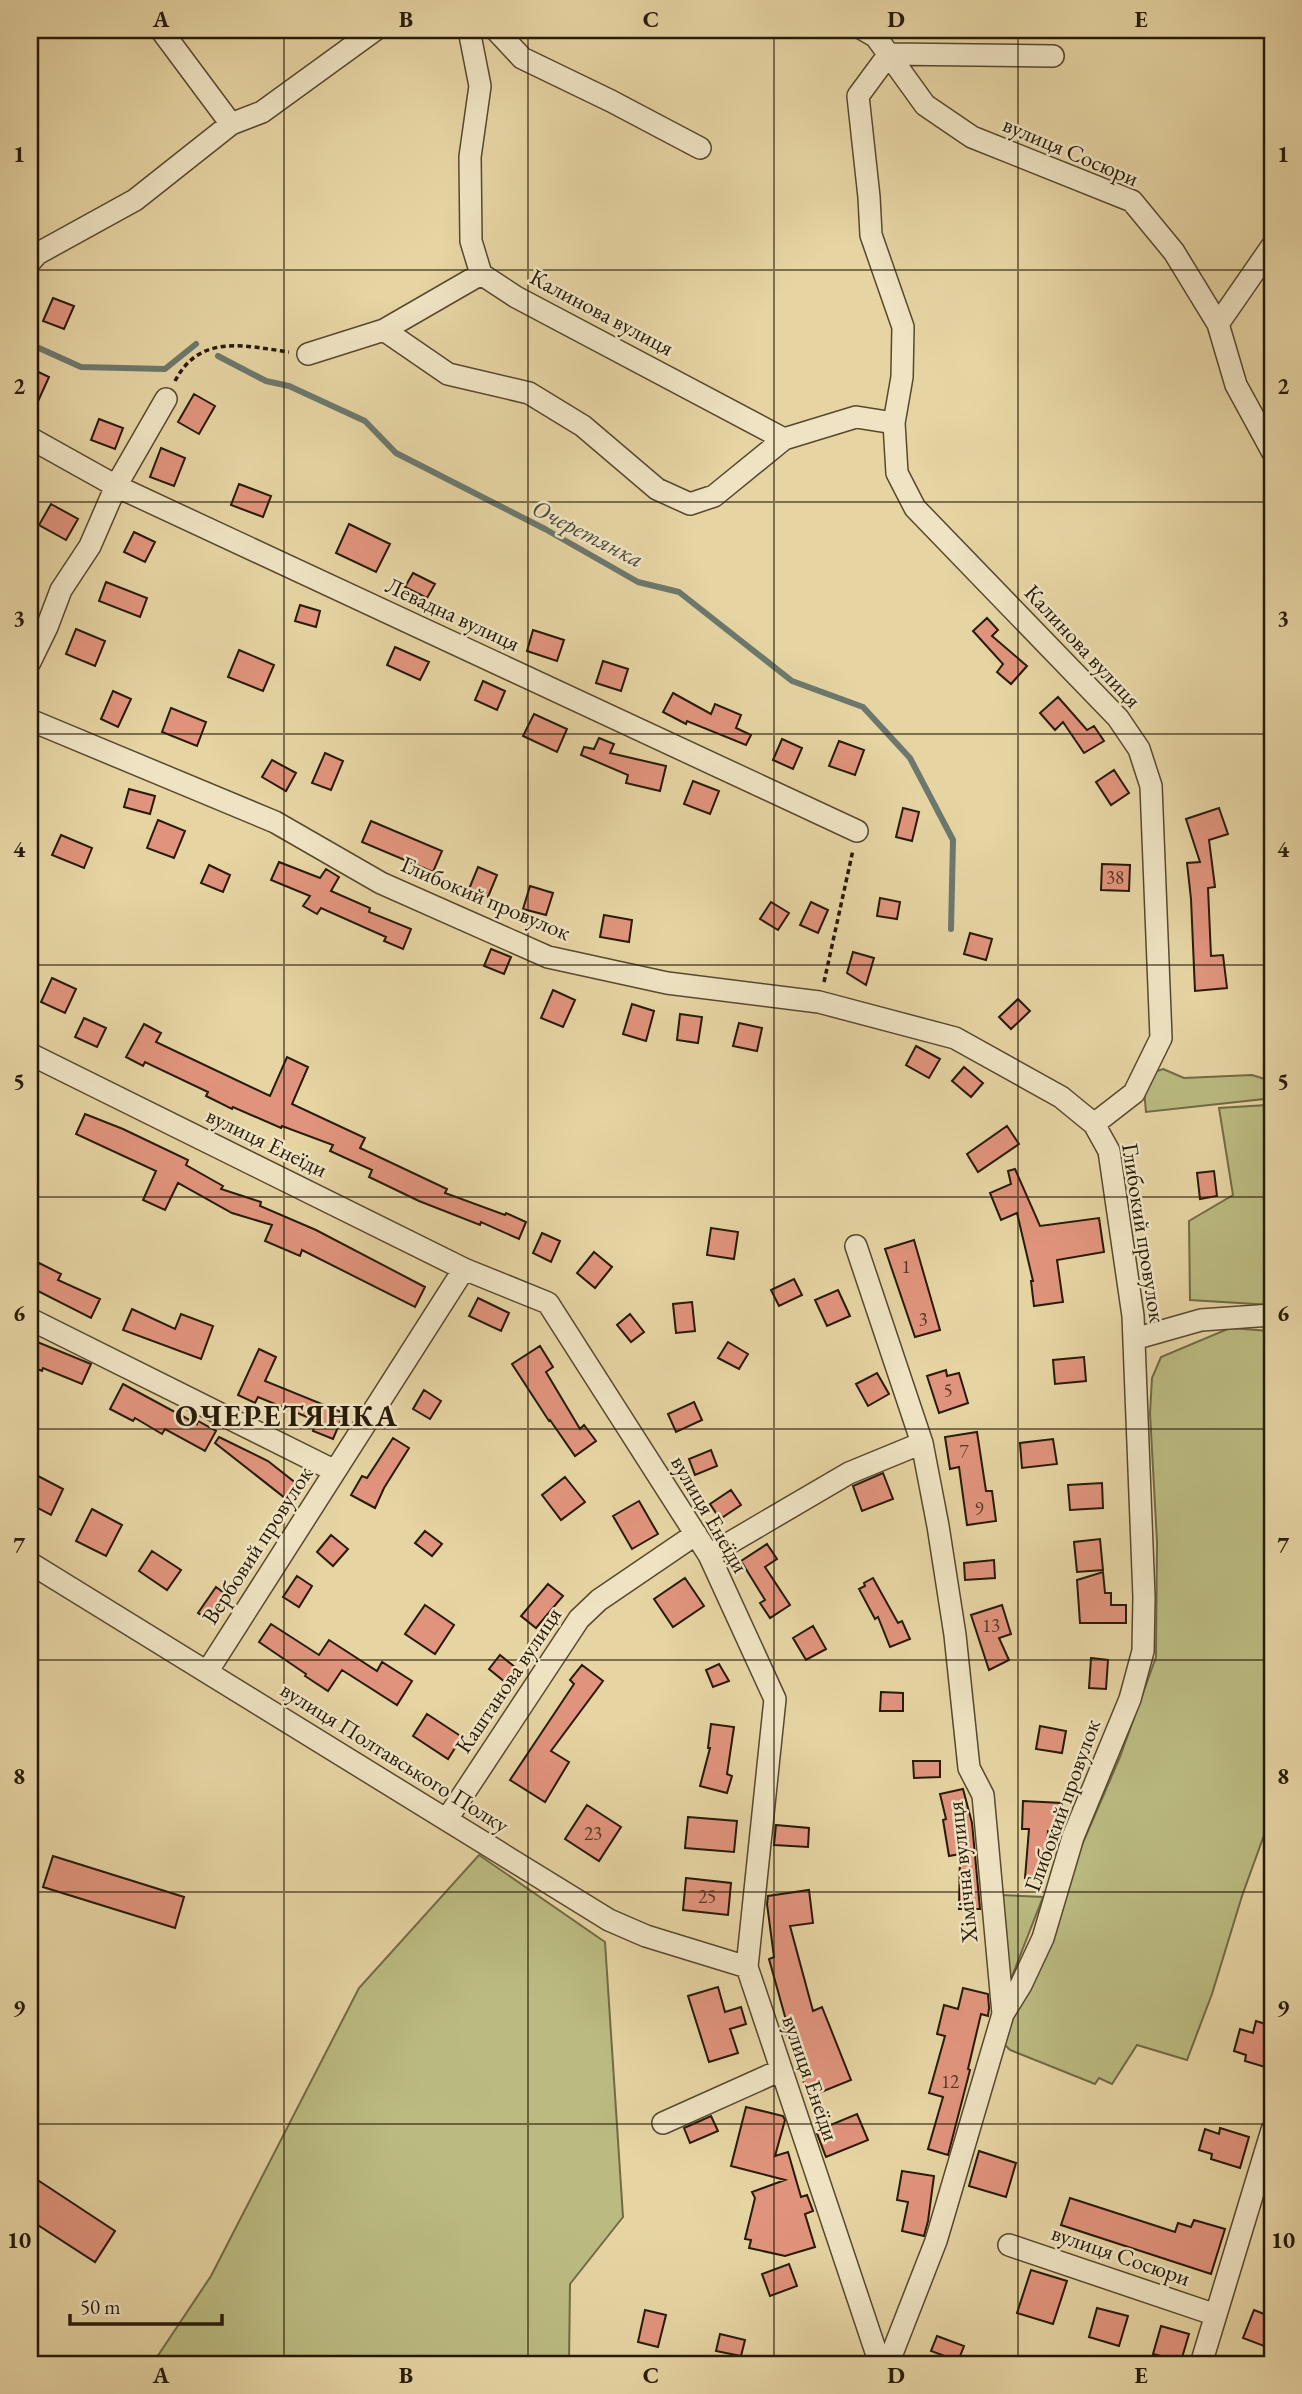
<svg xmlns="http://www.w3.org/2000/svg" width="1302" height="2394" font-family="'EB Garamond',serif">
<rect width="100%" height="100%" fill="#e6d4a3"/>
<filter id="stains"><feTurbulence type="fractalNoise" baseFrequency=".00286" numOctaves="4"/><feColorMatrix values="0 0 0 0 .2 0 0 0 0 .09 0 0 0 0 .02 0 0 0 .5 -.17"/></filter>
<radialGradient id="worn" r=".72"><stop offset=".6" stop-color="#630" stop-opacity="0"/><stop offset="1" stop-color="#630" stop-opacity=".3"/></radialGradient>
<path fill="#bbbb81" stroke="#716a44" stroke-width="2" d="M1163 1069 1184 1078 1252 1075 1268 1080 1264 1099 1146 1112 1144 1090 1151 1073Z
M1272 1096V1305L1190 1300 1189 1221 1233 1195 1219 1108 1267 1105Z
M1230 1328 1270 1331 1272 1329V1813L1242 1896 1212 1994 1187 2060 1137 2045 1112 2084 1099 2078 1095 2084 1010 2050 1003 2043 1012 2010 1049 1950 1078 1854 1120 1757 1156 1657 1157 1542 1150 1413 1152 1378 1161 1357Z
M479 1855 605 1942 623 2217 570 2284 569 2364H157V2357L211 2276 359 1988Z
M1001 1895 1043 1897 1007 1989Z"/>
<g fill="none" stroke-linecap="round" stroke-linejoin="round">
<path stroke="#6c786d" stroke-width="6" d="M30 344 81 367 165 369 196 344
M218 356 266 381 289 386 365 421 396 453 545 529 638 582 679 592 792 681 863 707 910 758 953 840 951 929"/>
</g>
<path fill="#e1947d" stroke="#271a07" stroke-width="2" d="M53 298 74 306 64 329 43 321Z
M30 368 49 377 30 419Z
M194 394 215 406 199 434 178 422Z
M99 419 123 428 115 449 91 440Z
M161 448 185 458 174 486 150 477Z
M239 484 271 496 263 517 231 505Z
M51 504 78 519 66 540 39 525Z
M349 524 390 544 376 572 336 553Z
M134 532 155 542 145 562 124 552Z
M413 573 435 584 427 598 405 587Z
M106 582 147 598 140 617 99 601Z
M300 605 320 611 316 627 295 621Z
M987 618 998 630 992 636 1027 666 1011 684 997 672 1003 664 973 631Z
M76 629 105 641 95 666 66 654Z
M533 630 564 640 557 661 527 651Z
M395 647 429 662 420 680 387 665Z
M239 650 274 665 263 691 228 677Z
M603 661 628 669 621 691 596 683Z
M483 681 505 691 497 710 475 700Z
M113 691 131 699 118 727 101 719Z
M673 693 711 714 715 704 741 715 736 728 751 735 746 745 687 721 686 724 663 712Z
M1058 697 1087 730 1094 726 1104 741 1084 753 1063 722 1055 730 1040 713Z
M171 708 206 722 197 746 162 732Z
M534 714 567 729 557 752 523 736Z
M599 738 614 744 610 753 666 766 660 791 626 783 628 775 581 755 584 747 594 749Z
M782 739 802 748 793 769 773 760Z
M839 741 864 750 855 775 829 766Z
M325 753 343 761 331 790 312 783Z
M272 760 296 773 286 791 262 777Z
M1114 770 1129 793 1111 805 1096 782Z
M693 781 719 791 710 814 684 804Z
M129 789 155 796 150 814 124 807Z
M903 808 919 812 912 841 896 837Z
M1219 808 1228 834 1209 840 1215 887 1208 888 1211 956 1223 955 1227 988 1195 991 1191 899 1187 863 1200 862 1186 819Z
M158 820 185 831 174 858 147 848Z
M371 821 442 851 433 872 362 842Z
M61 835 92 848 84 868 52 855Z
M279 862 320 878 326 869 339 877 331 891 370 908 369 912 411 929 403 949 384 941 386 937 321 908 317 914 303 906 310 896 271 880Z
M1102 864 1130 865 1129 891 1101 890Z
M209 865 230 875 223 892 201 883Z
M478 867 497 875 488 897 469 889Z
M530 886 553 893 546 915 523 909Z
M880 898 900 902 897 919 877 916Z
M771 902 789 913 778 930 760 919Z
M811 902 828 910 818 933 800 925Z
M604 915 632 920 629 942 600 937Z
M970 933 992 939 986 960 964 954Z
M491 949 511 957 504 974 484 966Z
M853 952 874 958 866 985 847 973Z
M52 978 76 989 65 1013 41 1002Z
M553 990 575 1000 563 1027 541 1018Z
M1018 999 1030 1011 1011 1029 999 1017Z
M632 1004 654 1011 646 1041 623 1034Z
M680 1014 702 1017 698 1043 677 1040Z
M84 1018 106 1028 97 1047 75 1037Z
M739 1023 762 1028 757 1051 733 1046Z
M144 1024 161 1033 156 1042 270 1096 287 1057 308 1067 292 1104 365 1138 360 1148 447 1189 445 1193 505 1215 506 1213 526 1222 519 1239 481 1222 480 1225 419 1201 369 1177 372 1170 330 1151 333 1145 282 1126 281 1128 233 1107 232 1109 206 1096 208 1092 145 1062 143 1066 126 1057Z
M916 1046 940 1059 929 1078 906 1065Z
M964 1067 983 1083 971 1097 952 1081Z
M85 1114 123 1129 188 1160 186 1165 223 1186 221 1189 261 1202 260 1206 316 1230 425 1287 415 1307 302 1250 300 1256 265 1241 272 1225 232 1213 178 1183 165 1210 143 1200 156 1171 76 1134Z
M1007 1126 1019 1144 978 1172 967 1154Z
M1015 1169 1040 1226 1099 1218 1104 1252 1057 1260 1063 1302 1034 1306 1031 1281H1033L1017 1213 1001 1220 990 1193 1011 1184 1008 1171Z
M1214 1171 1217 1196 1200 1199 1197 1173Z
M711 1228 738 1232 734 1259 707 1255Z
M542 1233 560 1241 551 1262 533 1253Z
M914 1240 940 1330 915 1337 885 1249Z
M594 1252 612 1267 595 1288 577 1273Z
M39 1263 61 1274 58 1280 100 1299 91 1318 30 1287Z
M794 1279 802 1295 779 1306 771 1290Z
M838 1290 850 1316 827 1326 815 1300Z
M478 1298 509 1313 501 1331 469 1316Z
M692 1302 695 1331 676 1333 673 1304Z
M132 1309 175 1329 181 1314 213 1326 201 1359 123 1330Z
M630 1314 644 1332 631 1342 617 1325Z
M30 1339 91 1364 82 1384 43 1368 42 1371 30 1366Z
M728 1342 748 1354 739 1369 718 1358Z
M540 1346 553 1367 546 1372 580 1429 584 1425 596 1441 575 1456 550 1420 549 1421 512 1364Z
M259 1349 276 1357 265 1381 344 1413 333 1439 313 1431 317 1421 258 1397 255 1403 238 1395Z
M1084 1357 1086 1381 1055 1384 1053 1360Z
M946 1370 947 1376 959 1373 968 1403 939 1413 927 1376Z
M877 1373 889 1394 868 1406 856 1384Z
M123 1384 197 1424 198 1421 216 1431 205 1451 165 1429 162 1434 135 1418 133 1421 110 1409Z
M424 1390 441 1401 430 1419 413 1409Z
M694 1402 702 1420 676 1432 668 1414Z
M977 1432 986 1491H992L996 1521 967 1525 959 1467 950 1469 945 1437Z
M219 1437 268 1461 297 1484 285 1498 215 1443Z
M393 1438 409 1448 384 1488 375 1508 351 1495 362 1476 367 1478Z
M1053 1439 1057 1464 1022 1468 1020 1443Z
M711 1450 717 1466 695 1475 689 1459Z
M883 1473 893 1499 862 1511 853 1486Z
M38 1476 63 1489 51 1515 30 1504V1492Z
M565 1477 585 1502 561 1520 542 1495Z
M1102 1483 1103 1508 1070 1510 1068 1485Z
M731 1490 741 1505 720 1519 710 1504Z
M639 1501 658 1534 632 1549 613 1516Z
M92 1509 122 1525 106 1556 76 1541Z
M425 1531 442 1544 432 1556 415 1543Z
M331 1535 348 1549 333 1566 317 1552Z
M1100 1539 1103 1570 1077 1572 1074 1542Z
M767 1544 777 1559 765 1567 790 1605 770 1618 760 1603 765 1600 741 1561Z
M152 1551 181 1570 167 1590 139 1571Z
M994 1560 995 1578 965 1580 964 1563Z
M1103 1572 1105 1593H1111V1605H1126V1623H1080L1077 1580Z
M297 1576 312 1586 299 1607 283 1597Z
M685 1578 704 1606 673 1627 654 1599Z
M873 1578 898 1623 902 1621 910 1639 890 1647 878 1617 875 1619 859 1589 865 1586 864 1583Z
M548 1584 563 1596 536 1628 521 1616Z
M216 1587 231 1598 214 1624 198 1613Z
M425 1605 454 1625 435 1654 405 1634Z
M1002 1605 1011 1634 999 1638 1009 1660 989 1670 971 1615Z
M271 1624 319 1655 329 1640 377 1671 382 1662 412 1681 397 1705 342 1670 328 1691 305 1676 306 1674 259 1642Z
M813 1626 826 1649 806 1660 793 1638Z
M500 1655 516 1668 505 1682 489 1669Z
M1091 1658 1108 1660 1106 1689 1089 1688Z
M719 1664 729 1681 713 1687 706 1670Z
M582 1665 603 1681 551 1751 569 1762 545 1802 510 1780 574 1684 570 1680Z
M881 1692 903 1693V1711H880Z
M427 1714 462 1737 448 1759 413 1736Z
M711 1724 734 1727 727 1774 732 1776 727 1793 700 1786 710 1748H708Z
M1040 1726 1066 1731 1062 1753 1036 1749Z
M913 1761H940V1777L914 1778Z
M963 1789 972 1823 980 1909H959L960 1854 949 1856 943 1820 946 1819 940 1794Z
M1023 1801 1062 1803 1060 1831H1048L1044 1880 1025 1878 1029 1829H1022Z
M587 1805 621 1827 599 1861 565 1839Z
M688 1817 737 1821 734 1852 685 1848Z
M776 1825 809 1828 808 1847 774 1845Z
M53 1856 184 1897 175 1928 43 1887Z
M686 1878 731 1883 728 1915 683 1910Z
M809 1890 813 1923 790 1926 813 2011 822 2007 851 2080 809 2097 782 2022 786 2020 769 1959 774 1957 767 1904 768 1896Z
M718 1987 725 2012 741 2007 746 2024 730 2029 738 2053 709 2062 688 1996Z
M963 1988 988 1994 989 2008 988 2016 981 2014 968 2069 970 2070 948 2155 928 2149 943 2097 929 2093 945 2036 937 2034 944 2005 958 2009Z
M1256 2021 1272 2026V2069L1245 2061 1246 2055 1234 2051 1240 2029 1253 2033Z
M746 2107 783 2116 785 2120 775 2156 788 2152 801 2197 807 2195 813 2211 805 2214 815 2247 785 2256 749 2248 751 2240 745 2239 755 2198 752 2192 785 2180 731 2166Z
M857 2114 868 2140 826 2157 816 2131Z
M711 2116 718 2131 690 2143 684 2128Z
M1220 2128 1249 2137 1240 2168 1211 2159 1212 2154 1199 2150 1205 2129 1219 2134Z
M979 2151 1016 2163 1006 2197 969 2186Z
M902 2171 934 2176 928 2221 924 2236 902 2231 908 2202 897 2200Z
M30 2175 115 2231 95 2262 30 2220Z
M1070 2198 1175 2232 1178 2223 1191 2227 1194 2220 1225 2229 1211 2274 1061 2225Z
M789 2264 797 2286 770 2296 762 2274Z
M1031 2270 1067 2281 1053 2324 1017 2313Z
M1097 2308 1128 2316 1119 2346 1089 2337Z
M645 2310 666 2315 658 2347 638 2342Z
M1254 2310 1272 2317V2349L1243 2338Z
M1161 2326 1189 2334 1181 2361 1153 2354Z
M720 2334 745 2340 741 2356 716 2351Z
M937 2336 964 2346 958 2361 931 2351Z"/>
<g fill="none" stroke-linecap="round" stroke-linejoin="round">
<g stroke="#57482e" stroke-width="24">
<path id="minor" d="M161 30 231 124
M469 30 480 86 470 157 471 241 481 274 516 297 784 439 856 417 894 423 897 473 915 508 1118 718 1139 749 1151 786 1161 1038 1134 1093 1094 1124
M496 30 522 58 611 101 700 148
M864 30 876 37 925 105 972 137 1132 201 1174 252 1218 324 1236 385 1272 451
M30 262 37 254 135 200 231 124 262 112 375 30
M1218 324 1272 246
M384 330 481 274
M308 354 384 330 448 374 529 393 583 426 657 489 690 504 714 496 784 439
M894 423 902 377 903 327 871 235 869 197 858 96 889 54 1053 56
M30 438 116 486 857 831
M30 662 47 627 61 590 90 546 116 486 166 399
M30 720 275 822 381 883 548 957 667 983 819 1002 955 1038 1061 1097 1094 1124 1109 1151 1133 1316 1144 1597 1143 1651 1130 1699 1073 1837 1043 1938 1021 1985 1003 2014
M30 1054 464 1269 548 1303 709 1555 775 1699 747 1967 880 2364
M856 1246 922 1443 938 1526 955 1635 969 1768 983 1795 1003 2014 936 2241 888 2364
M30 1319 335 1471
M1134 1339 1201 1320 1272 1315
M709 1555 849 1473 922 1443
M30 1563 609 1920 646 1936 747 1967
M207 1672 464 1269
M447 1819 579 1619 599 1600 696 1534
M663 2123 781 2070
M1009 2245 1216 2315
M1201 2364 1272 2130"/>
</g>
<path stroke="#271a07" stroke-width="3.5" stroke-dasharray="5 3.5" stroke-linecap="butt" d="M175 381C200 333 245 346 289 352
M824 982 853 850"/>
<use href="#minor" stroke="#efe3c3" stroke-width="21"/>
</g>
<path fill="none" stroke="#271a07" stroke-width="2" stroke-opacity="0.55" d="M284 30V2364M528 30V2364M774 30V2364M1018 30V2364M30 270H1272M30 502H1272M30 734H1272M30 965H1272M30 1197H1272M30 1429H1272M30 1660H1272M30 1892H1272M30 2124H1272"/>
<g text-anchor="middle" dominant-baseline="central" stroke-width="5" stroke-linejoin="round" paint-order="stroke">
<g font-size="19" fill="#563824">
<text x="1115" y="877">38</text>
<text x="906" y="1266">1</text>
<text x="923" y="1319">3</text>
<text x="948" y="1390">5</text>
<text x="964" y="1451">7</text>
<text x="979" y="1508">9</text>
<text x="991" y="1625">13</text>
<text x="593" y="1833">23</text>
<text x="707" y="1896">25</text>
<text x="950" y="2081">12</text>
</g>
<g font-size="23" fill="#271a07" stroke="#efe3c3">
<text transform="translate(1071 151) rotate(23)">вулиця Сосюри</text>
<text transform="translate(602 312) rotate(28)">Калинова вулиця</text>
<text transform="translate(453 614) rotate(25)">Левадна вулиця</text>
<text transform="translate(1083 646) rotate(47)">Калинова вулиця</text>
<text transform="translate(486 898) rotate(23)">Глибокий провулок</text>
<text transform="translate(267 1142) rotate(26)">вулиця Енеїди</text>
<text transform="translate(1144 1233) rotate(81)">Глибокий провулок</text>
<text transform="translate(710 1514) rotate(60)">вулиця Енеїди</text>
<text transform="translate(257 1545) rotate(-57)">Вербовий провулок</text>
<text transform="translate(508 1680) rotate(-56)">Каштанова вулиця</text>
<text transform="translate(395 1757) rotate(32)">вулиця Полтавського Полку</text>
<text transform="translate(1062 1805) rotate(-70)">Глибокий провулок</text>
<text transform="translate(962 1872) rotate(-96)">Хімічна вулиця</text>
<text transform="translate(811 2078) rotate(71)">вулиця Енеїди</text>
<text transform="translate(1121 2255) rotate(19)">вулиця Сосюри</text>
</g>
<g font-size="24" font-style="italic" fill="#4a493a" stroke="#efe3c3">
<text transform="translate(588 533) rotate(27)">Очеретянка</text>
</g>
<g font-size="30" font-weight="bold" letter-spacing="2" fill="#271a07" stroke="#efe3c3">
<text x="287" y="1415">ОЧЕРЕТЯНКА</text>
</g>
</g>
<rect width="1302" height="2394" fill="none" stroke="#e6d4a3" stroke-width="77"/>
<path d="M70 2314v10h152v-10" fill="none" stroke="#271a07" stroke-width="3.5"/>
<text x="80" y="2314" font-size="21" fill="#271a07" stroke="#efe3c3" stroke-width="5" paint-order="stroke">50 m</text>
<rect x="38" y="38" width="1226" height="2318" fill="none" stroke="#271a07" stroke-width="2.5"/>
<g font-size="23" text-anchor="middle" font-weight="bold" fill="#271a07">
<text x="161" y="27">A</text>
<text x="406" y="27">B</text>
<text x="651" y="27">C</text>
<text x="896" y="27">D</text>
<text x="1141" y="27">E</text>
<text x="19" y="162">1</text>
<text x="1283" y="162">1</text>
<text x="19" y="394">2</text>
<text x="1283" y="394">2</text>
<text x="19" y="626">3</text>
<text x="1283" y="626">3</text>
<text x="19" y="857">4</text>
<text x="1283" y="857">4</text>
<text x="19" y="1089">5</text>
<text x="1283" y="1089">5</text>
<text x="19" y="1321">6</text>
<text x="1283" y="1321">6</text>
<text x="19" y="1553">7</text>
<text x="1283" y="1553">7</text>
<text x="19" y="1784">8</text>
<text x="1283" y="1784">8</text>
<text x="19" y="2016">9</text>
<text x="1283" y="2016">9</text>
<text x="19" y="2248">10</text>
<text x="1283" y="2248">10</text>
<text x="161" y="2383">A</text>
<text x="406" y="2383">B</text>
<text x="651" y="2383">C</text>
<text x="896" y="2383">D</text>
<text x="1141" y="2383">E</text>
</g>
<rect width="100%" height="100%" filter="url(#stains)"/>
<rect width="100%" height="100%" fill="url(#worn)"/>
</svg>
